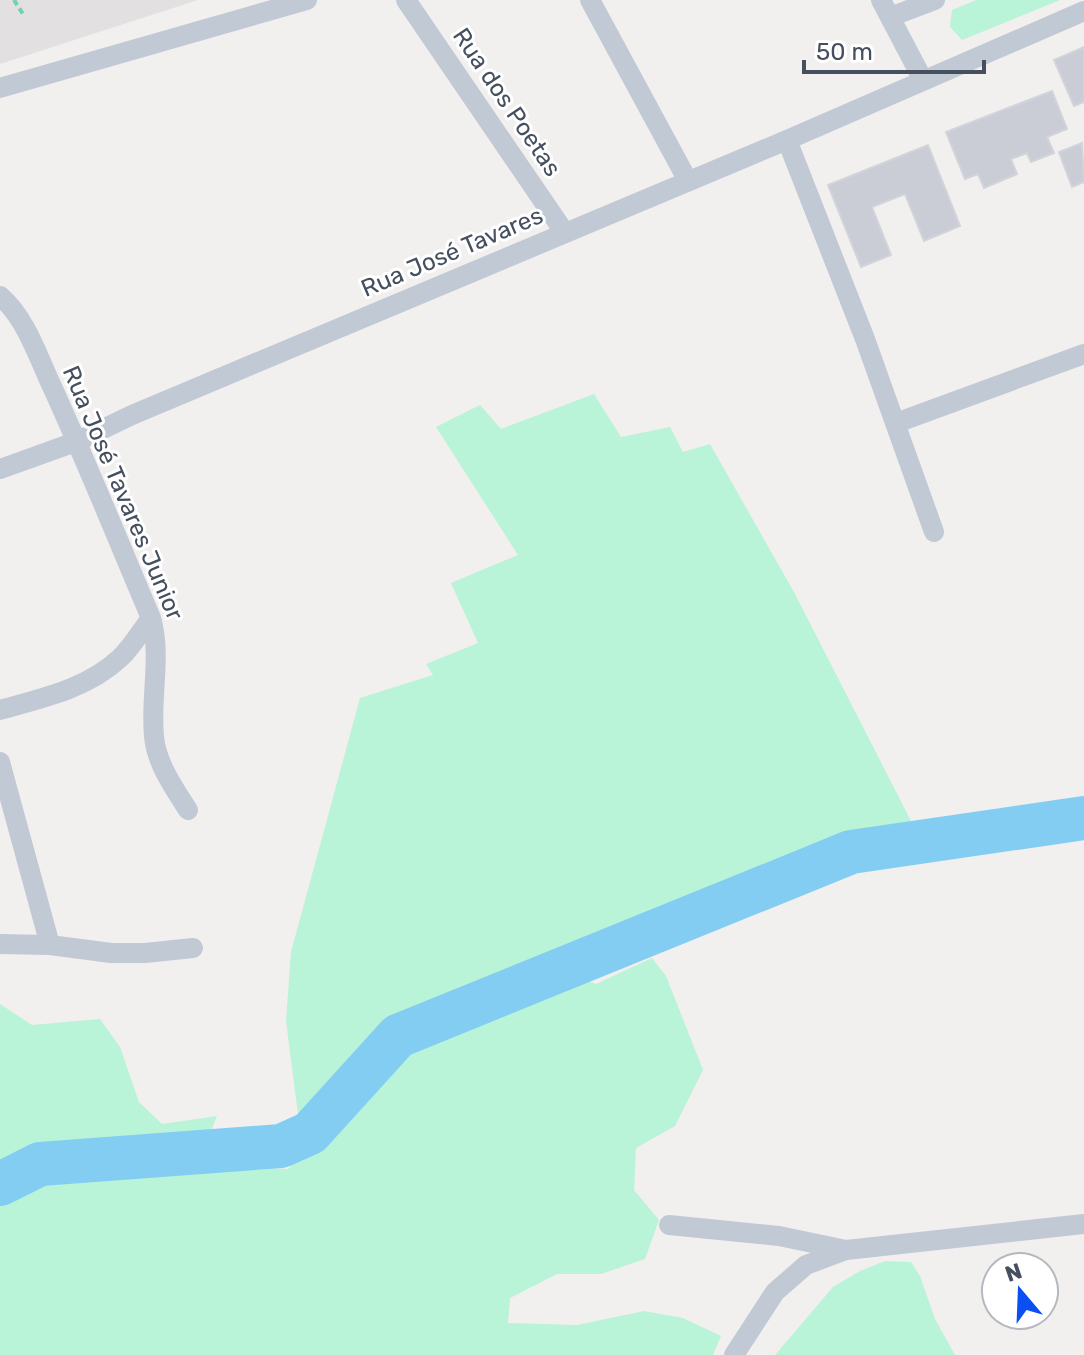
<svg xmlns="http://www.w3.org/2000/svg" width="1084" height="1355" font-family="Rubik,sans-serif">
<rect width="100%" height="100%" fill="#f2efef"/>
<path fill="#e3e0e1" d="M0 0H198L0 64Z"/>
<path fill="#b9f3d8" d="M976 0H1060L962 40 950 27 952 10Z
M594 394 621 437 670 427 683 452 710 444 795 594 911 821 571 954 388 1031 299 1122 286 1021 291 952 360 698 433 675 426 664 478 643 451 583 518 555 436 427 480 405 501 429Z
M652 958 666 976 703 1070 675 1126 636 1148 634 1190 659 1220 645 1259 601 1274H557L510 1298 508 1323 577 1325 644 1311 683 1318 721 1336 713 1355H0V1194L40 1174 102 1168 170 1164 288 1169 315 1141 397 1047 553 985 583 979 596 984Z
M0 1004 32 1025 100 1019 120 1047 139 1102 162 1124 217 1116 209 1136 88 1149 0 1166Z
M885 1261 911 1262 920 1276 935 1319 955 1355H775L833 1287 860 1271Z"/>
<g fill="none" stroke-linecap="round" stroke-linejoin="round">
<path stroke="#83cdf3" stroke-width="44" d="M0 1184 40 1164 281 1146 310 1133 398 1036 851 852 1084 818"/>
</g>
<path fill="#cacdd5" stroke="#d2d4db" stroke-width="2" d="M1084 47V102L1074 106 1054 60Z
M1052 91 1067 129 1047 137 1054 153 1031 162 1027 153 1011 159 1017 174 984 188 978 174 965 179 946 132Z
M1082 143 1084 182 1072 187 1059 152Z
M928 145 960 226 924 241 905 194 872 207 891 255 861 267 828 185Z"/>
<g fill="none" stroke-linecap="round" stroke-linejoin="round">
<path stroke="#6ed4b0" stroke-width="4" stroke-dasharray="6 4" stroke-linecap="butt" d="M14 0 23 14"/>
<path stroke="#c1c9d5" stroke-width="20" d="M406 0 565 233
M590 0 688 181
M881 0 923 80
M890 17 935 0
M0 88 307 0
M787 140 865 339 934 532
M0 296C24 316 37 353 49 380 85 458 117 538 151 618 162 657 150 696 154 736 156 763 174 788 188 810
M896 423 1084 354
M0 469 78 441 132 415 787 140 1084 11
M0 710C42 698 87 689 120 658 132 647 141 631 151 618
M0 762 50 945
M0 944 50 945 111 953H145L193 948
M669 1225 779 1236 846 1250 1084 1224
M734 1355 775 1292 806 1265 846 1250"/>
</g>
<g text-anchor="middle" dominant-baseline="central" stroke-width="6" stroke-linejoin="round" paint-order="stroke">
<g font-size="24" fill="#454f5e" stroke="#fff">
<text transform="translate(507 102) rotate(56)">Rua dos Poetas</text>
<text transform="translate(452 252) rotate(-23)">Rua José Tavares</text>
<text transform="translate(123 493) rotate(67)">Rua José Tavares Junior</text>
</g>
</g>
<g transform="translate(1020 1291) rotate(341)"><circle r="38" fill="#ffffff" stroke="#b5b9bf" stroke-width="2"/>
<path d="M0-6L14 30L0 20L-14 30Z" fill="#0a4ff1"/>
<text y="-12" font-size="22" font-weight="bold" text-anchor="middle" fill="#454f5e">N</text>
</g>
<path d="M804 60v12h180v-12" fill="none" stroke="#454f5e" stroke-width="4"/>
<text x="816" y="60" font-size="24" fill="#454f5e" stroke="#ffffff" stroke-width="6" paint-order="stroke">50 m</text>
</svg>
